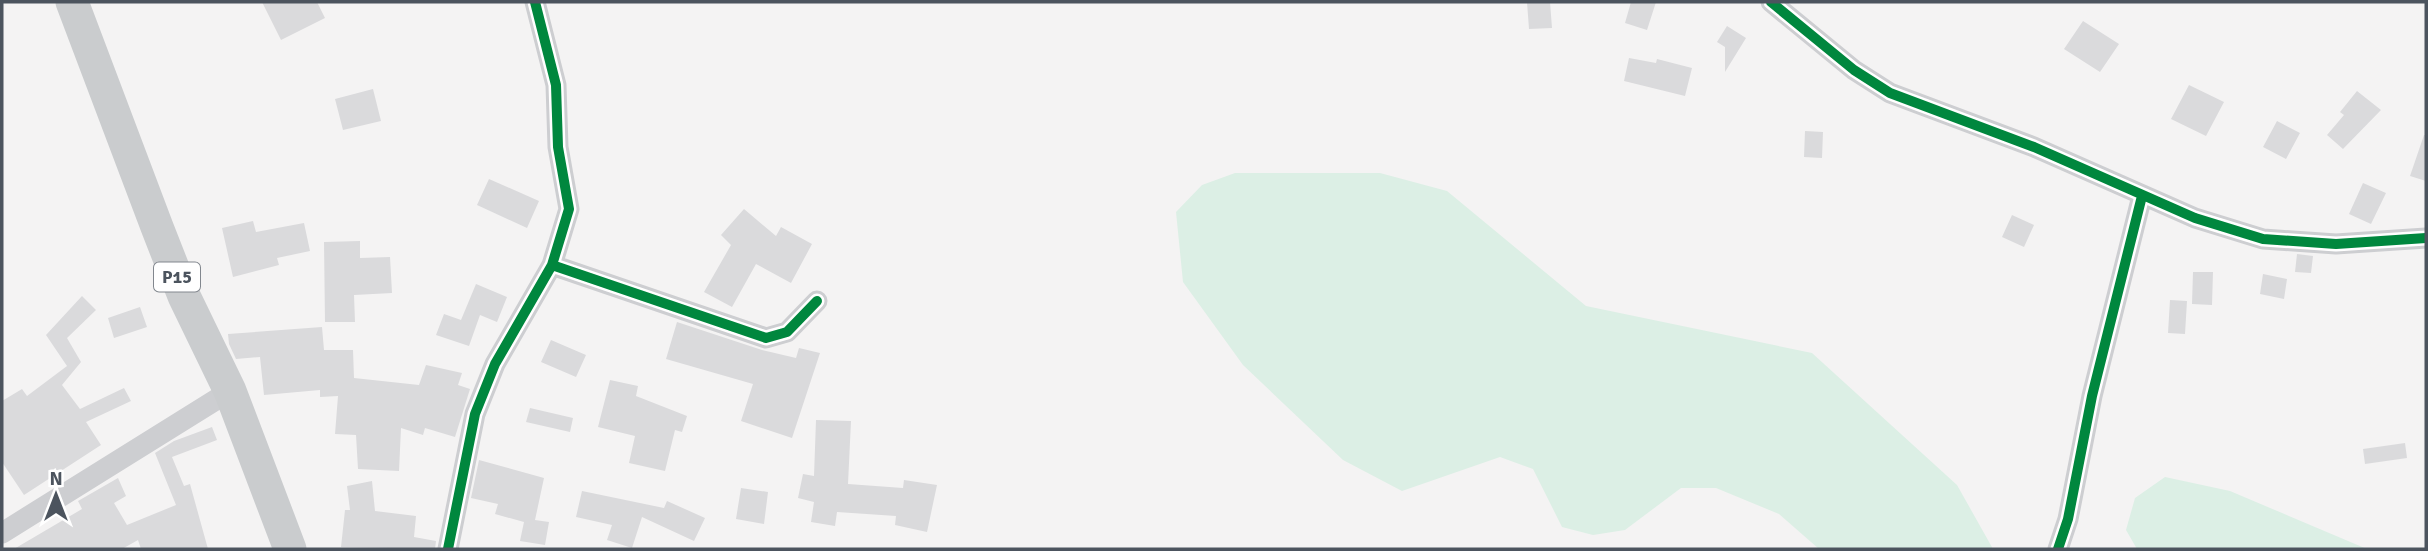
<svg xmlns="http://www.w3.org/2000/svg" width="2428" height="551" font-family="Signika,sans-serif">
<rect width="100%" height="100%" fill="#f4f3f3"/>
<path fill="#dcefe5" d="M1235 173H1380L1447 191 1586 306 1812 353 1957 485 1993 549H1819L1779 514 1716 488H1681L1625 530 1593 535 1562 527 1533 469 1500 457 1402 491 1343 460 1243 365 1183 282 1176 212 1202 185Z
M2165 477 2230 491 2367 549H2137L2126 530 2135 498Z"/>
<path fill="#dadadc" d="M262 2H317L325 18 281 40Z
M1527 2H1550L1552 28 1529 29Z
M1631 2H1656L1647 30 1625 23Z
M2083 21 2119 44 2100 72 2064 49Z
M1727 26 1746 38 1725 72V47L1717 42Z
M1629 58 1656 63 1657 59 1692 68 1685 96 1624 81Z
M2189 85 2224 102 2206 136 2171 119Z
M373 89 381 121 343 130 335 99Z
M2357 91 2381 110 2343 149 2327 135 2344 115 2340 112Z
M2277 121 2300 133 2286 159 2263 147Z
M1805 131 1823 132 1822 158 1804 157Z
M2424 135H2426V181L2410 176Z
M489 179 539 201 527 228 477 205Z
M2363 183 2386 193 2371 224 2349 214Z
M744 209 776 236 781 227 812 244 791 283 756 264 732 307 704 292 731 245 721 235Z
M2012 215 2034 225 2024 247 2002 237Z
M253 221 256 232 304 223 310 251 277 258 279 265 233 277 222 228Z
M360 241V258L390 257 392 293 354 295 355 322H325L324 242Z
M2297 254 2313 256 2311 273 2295 272Z
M2193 272H2213L2212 305 2192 304Z
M2263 274 2287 279 2284 299 2260 294Z
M476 284 507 297 497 322 480 315 469 346 436 335 444 314 461 320Z
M82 296 96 310 67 338 81 362 62 385 80 409 124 388 131 401 86 422 101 445 24 495 2 462V401L22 389 27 396 67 366 46 335Z
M2170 300 2187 301 2185 334 2168 333Z
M140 307 147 327 114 338 108 318Z
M677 322 762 350 796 358 799 348 820 353 792 438 741 421 753 384 666 359Z
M322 327 324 350H353L354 378 419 385 426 365 462 373 458 385 470 389 455 437 425 428 423 435 401 428 399 471 358 469 356 435 335 434 338 396 320 397V390L264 395 260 357 236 359 229 344 228 334Z
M551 340 586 355 576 377 541 362Z
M610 380 638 386 636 396 687 416 682 432 675 430 665 471 629 463 635 436 598 427Z
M530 408 573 418 570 432 526 422Z
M816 420 851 421 848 484 903 488 904 480 937 485 927 532 895 525 896 516 837 512 835 526 811 522 814 502 798 498 803 474 814 476Z
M212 427 217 440 172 457 184 486 190 484 208 549H141L138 540 122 549H14L82 509 78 501 118 478 126 496 114 503 127 525 176 505 155 453 174 441Z
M2405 443 2407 458 2365 464 2363 449Z
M479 460 544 478 535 520 549 522 545 545 520 541 524 522 495 514 498 504 471 498Z
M372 481 375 511 416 516 414 537 436 541 435 549 341 547 345 510H350L347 486Z
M741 488 768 492 764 524 736 519Z
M582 491 664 508 667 501 705 518 694 541 642 517 632 548 607 540 612 525 576 517Z"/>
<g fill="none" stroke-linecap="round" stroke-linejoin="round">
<path stroke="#cdced1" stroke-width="21" d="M1771 2 1854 70 1890 93 2034 147 2195 218 2263 239 2336 244 2426 238
M552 265 766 338 787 332 817 301
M2 533 230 391
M448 549 475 414 495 364 552 265 569 209 558 147 556 85 535 2
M2058 549 2068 519 2092 396 2142 196"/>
<path stroke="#caccce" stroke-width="33" d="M72 2 157 227 184 296 230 391 290 549"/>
<g stroke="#fff" stroke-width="15">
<path id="cycleway" d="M1771 2 1854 70 1890 93 2034 147 2195 218 2263 239 2336 244 2426 238
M552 265 766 338 787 332 817 301
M448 549 475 414 495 364 552 265 569 209 558 147 556 85 535 2
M2058 549 2068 519 2092 396 2142 196"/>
</g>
<use href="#cycleway" stroke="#00873e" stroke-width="10"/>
</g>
<g text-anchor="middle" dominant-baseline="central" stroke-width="6" stroke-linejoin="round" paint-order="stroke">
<rect fill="#fff" stroke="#82878e" stroke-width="2" x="154" y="262.5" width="46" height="29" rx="5"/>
<g font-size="18" font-weight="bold" fill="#4c545e">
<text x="177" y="277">P15</text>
</g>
</g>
<rect width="2428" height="551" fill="none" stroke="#4c545e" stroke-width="7"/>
<g transform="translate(56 495)" stroke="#ffffff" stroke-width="5" paint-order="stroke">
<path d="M0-5L12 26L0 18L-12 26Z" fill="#4c545e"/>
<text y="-10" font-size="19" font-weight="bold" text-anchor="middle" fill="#4c545e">N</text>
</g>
</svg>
